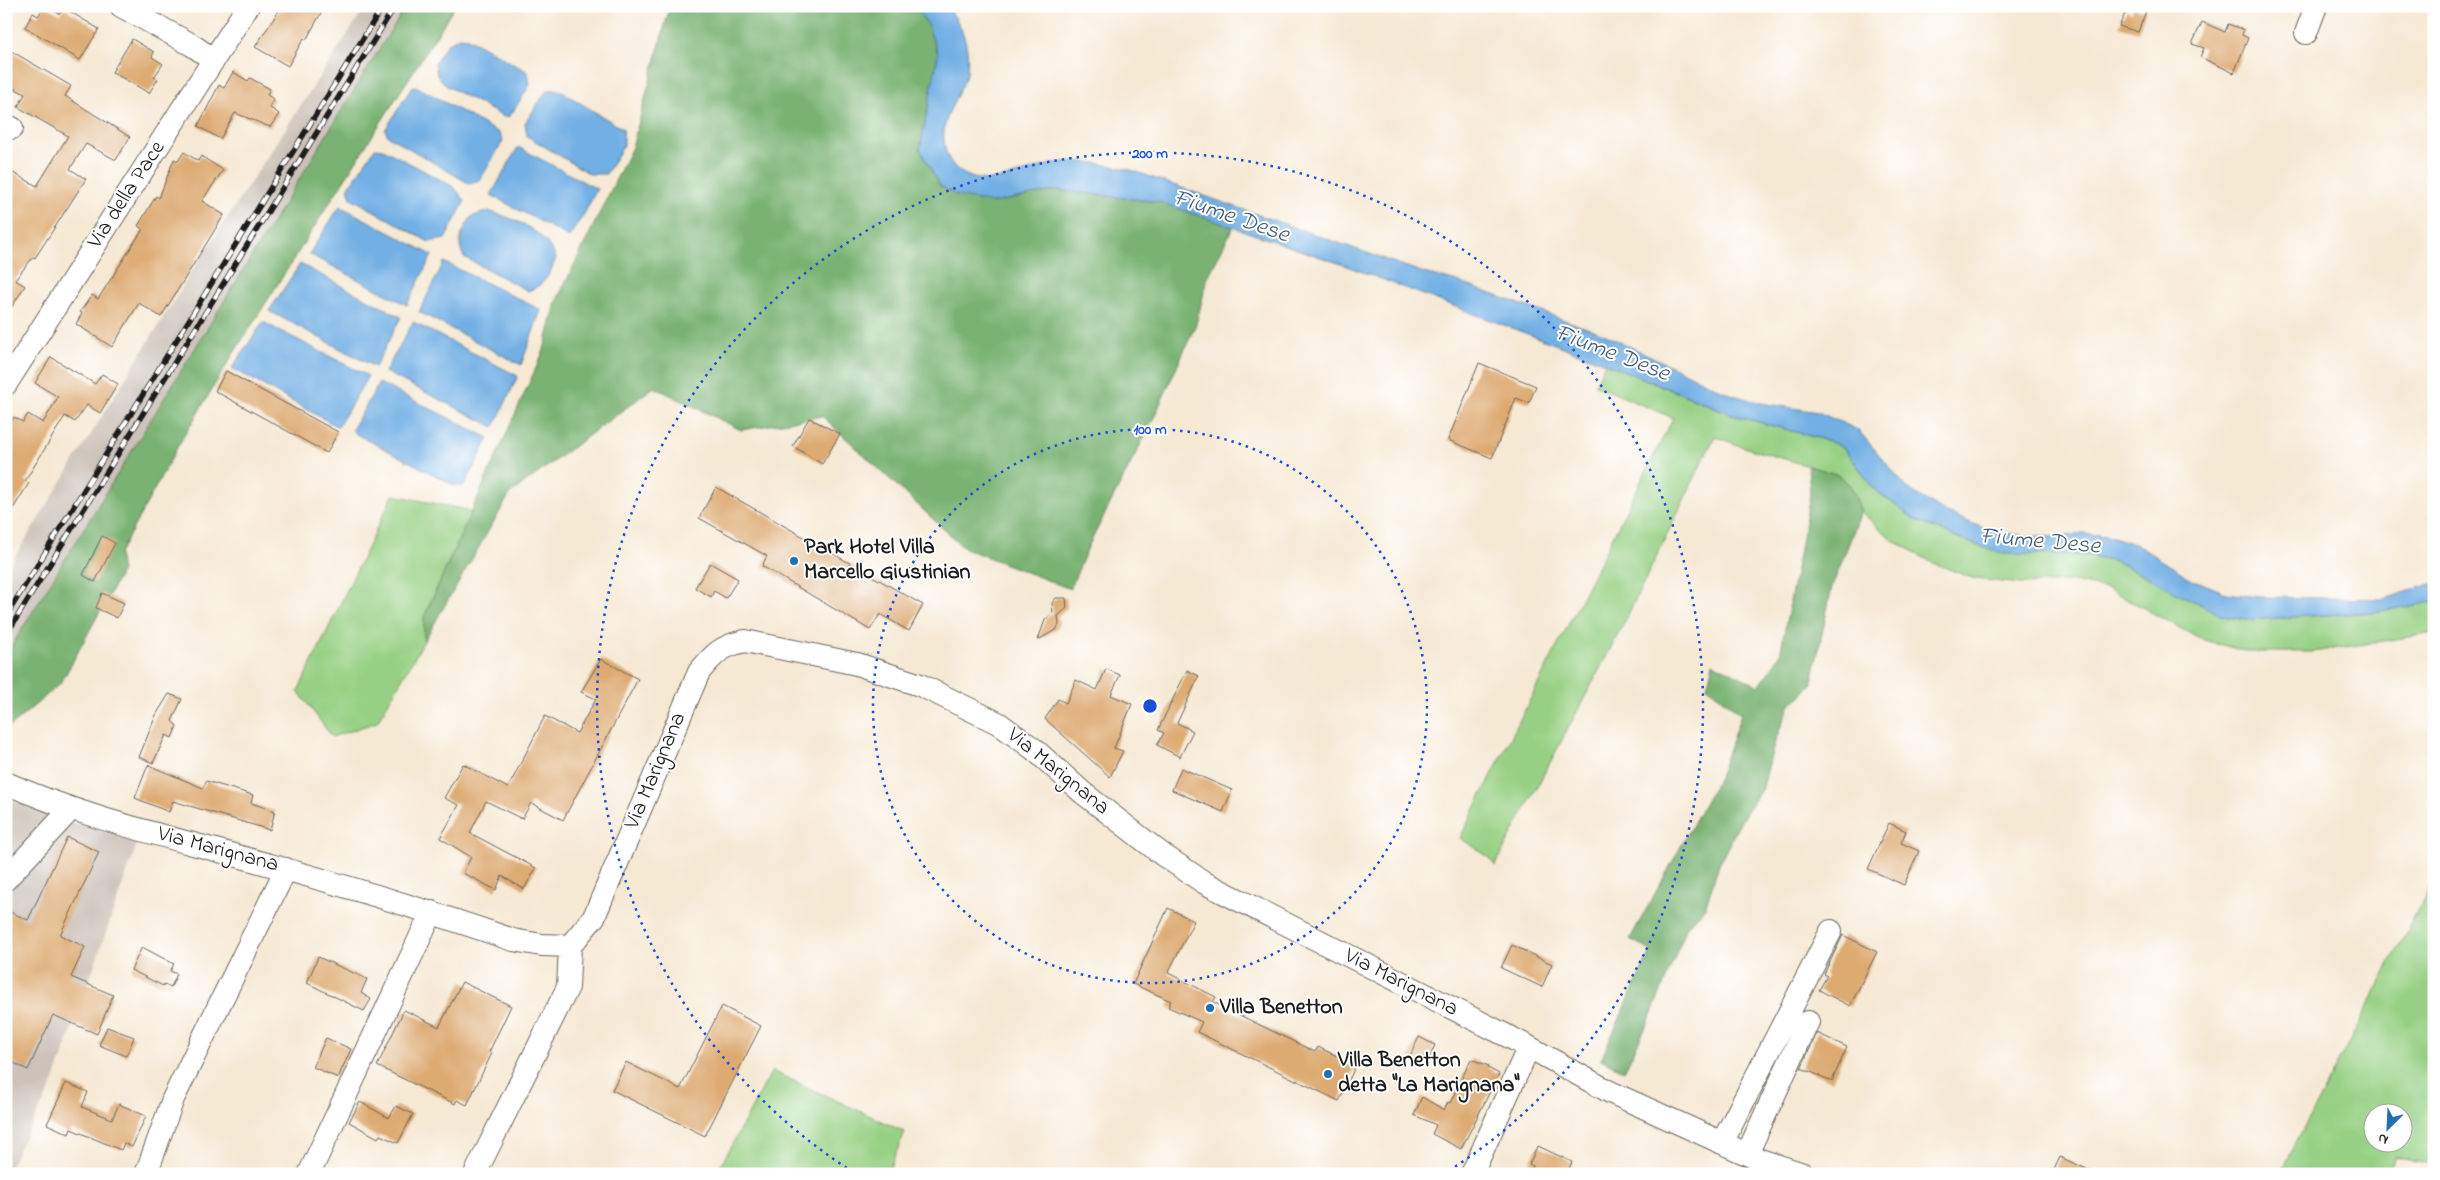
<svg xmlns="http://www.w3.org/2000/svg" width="2440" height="1180" font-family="'Indie Flower',sans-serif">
<rect width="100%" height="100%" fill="#fff"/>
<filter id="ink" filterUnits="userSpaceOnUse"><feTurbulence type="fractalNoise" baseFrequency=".02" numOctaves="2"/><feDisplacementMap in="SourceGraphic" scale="10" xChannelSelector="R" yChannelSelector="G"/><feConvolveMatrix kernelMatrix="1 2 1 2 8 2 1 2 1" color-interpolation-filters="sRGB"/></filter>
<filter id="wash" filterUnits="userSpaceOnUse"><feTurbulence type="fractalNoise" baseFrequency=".0096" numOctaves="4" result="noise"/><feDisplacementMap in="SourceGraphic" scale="20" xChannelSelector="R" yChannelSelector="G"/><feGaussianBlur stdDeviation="1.12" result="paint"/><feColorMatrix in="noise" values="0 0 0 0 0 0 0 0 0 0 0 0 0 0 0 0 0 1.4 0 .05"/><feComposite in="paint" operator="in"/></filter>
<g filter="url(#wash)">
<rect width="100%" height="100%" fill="#f6e9d4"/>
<path fill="#ccc2b9" d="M366 6H406L6 655V571L191 273Z
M6 798 57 818 138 841 52 1086 6 1173Z"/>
<path fill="#97d084" stroke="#5a7650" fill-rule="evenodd" d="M1605 363 1736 416 1829 441 1844 448 1874 489 1917 521 2116 561 2223 616 2247 620 2373 612 2434 602V633L2313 652H2247L2198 638 2109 589 2072 582 2022 584 1975 579 1933 563 1893 540 1861 512 1851 486 1836 474 1740 446 1715 436 1622 627 1495 866 1490 858 1460 838 1673 418 1595 385Z
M393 495 472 511 424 617V641L377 722 332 737 298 691Z
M2434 879V1166L2395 1157 2387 1174H2280ZM2402 1112V1142H2372V1112Z
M772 1071 905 1132 887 1174H716Z"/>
<path fill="#79b272" stroke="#4a6747" d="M406 6H455L232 356 178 446 119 554 122 571 61 683 6 730V655Z
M670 6H914L927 23 938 54 920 149 992 203 1057 190 1159 202 1233 227 1208 277 1196 324 1152 422 1089 545 1070 589 964 548 822 416 741 430 654 387 510 494 424 641V617L544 350 556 302 632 147Z
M1808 466C1845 476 1848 476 1861 512L1832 587 1811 686 1789 707 1775 741 1763 787 1742 819 1719 864 1705 908 1687 927 1648 1023 1624 1071 1601 1059 1651 951 1630 939 1719 777 1741 714 1707 687 1713 663 1759 686 1780 655 1810 495Z"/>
<path fill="#71afe4" stroke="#466680" d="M914 6H947C963 27 970 45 967 73 966 77 963 82 961 87 952 107 940 124 945 147 947 157 952 166 961 172 992 193 1030 165 1063 162 1087 160 1108 165 1131 170L1424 273 1458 282 1604 334 1730 394 1761 403 1818 412 1858 430 1908 489 1945 512 1990 531 2028 536 2060 537 2083 533 2114 537 2137 545 2192 579 2226 593 2259 597 2385 599 2434 583V602L2373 612 2247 620 2223 616 2116 561 2086 555 2003 554 1973 544 1917 521 1874 489 1844 448 1829 441 1737 416 1605 363 1341 264 1159 202 1057 190 992 203 958 196 940 186 920 149 938 54 927 23Z
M460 37 468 38 528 72 530 85 510 116 504 117 447 86 437 75 435 63 448 43Z
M416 86 499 133 503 141 480 180 470 184 388 136 385 130 412 87Z
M547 90H559L623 129 624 145 606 174H590L527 136 525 123Z
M518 147 597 189 584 214 569 237 491 195Z
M375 148 383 149 454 187 465 201 445 239 429 242 351 198 348 188Z
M340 206 432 255 407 305 309 254Z
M488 211C516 219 544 230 556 258 550 274 545 285 528 291L464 257C455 241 463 232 471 217Z
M444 262 541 310 521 365 419 312Z
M300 264 401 317 375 367 269 311Z
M263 322 368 376 338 427 232 368Z
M413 322 518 376 494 427 385 372Z
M379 383 489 438 464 486 454 485 356 434 352 430Z"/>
<g id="blocks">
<path fill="#ddaa72" d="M45 6 60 14 64 8 99 29 80 60 25 27 33 13 38 16Z
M282 6H325L306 40 304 38 288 66 255 47Z
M2134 8 2146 11 2138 32 2119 26 2127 10 2131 13Z
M2202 22 2225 32 2228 24 2244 30 2242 35 2248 38 2234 73 2200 57 2204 48 2192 44Z
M132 39 154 52 152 57 163 64 154 77 158 79 149 93 112 72Z
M6 48 71 86 65 96 130 137 116 160 86 144 70 169 86 179 35 258 33 257 15 280 25 286 6 316V169L37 186 68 136 18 107 25 94 6 84Z
M233 72 248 81 250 78 270 89 267 95 274 99 269 107 279 114 270 127 235 113 220 139 198 126 219 85 224 88Z
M184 152 198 161 201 156 223 170 202 201 224 215 161 317 139 303 112 347 76 324 82 313 80 312 92 295 98 299 143 229 138 226 156 196 159 198 174 159 178 161Z
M51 357 95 384 102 374 118 384 100 413 87 405 75 422 65 416 25 481 29 483 6 520V429L14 417 23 422 28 414 43 423 58 397 35 383Z
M1479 363 1536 386 1529 403 1516 398 1492 458 1448 440Z
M226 371 338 432 327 453 215 391Z
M809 418 840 434 822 464 793 446Z
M716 487 923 605 909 631 880 614 870 630 762 566 767 556 699 518Z
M102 536 115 543 95 582 83 575Z
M710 563 738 579 726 598 714 591 711 597 695 588Z
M102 593 124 603 117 618 96 608Z
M1056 598H1066L1067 608 1058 616 1059 624 1057 629 1038 640 1045 620 1053 613 1052 603Z
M601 659 638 679 563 820 531 803 522 819 486 801 470 833 536 868 524 889 502 876 496 890 463 873 471 857 440 838 459 805 444 798 463 764 508 788 545 716 577 733 596 699 581 692Z
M1106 669 1120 675 1111 695 1132 704 1114 748 1123 751 1110 777 1045 719 1058 699 1066 703 1076 680 1097 690Z
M1187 670 1199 676 1177 723 1193 731 1180 757 1157 745 1164 733 1158 730Z
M169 694 182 699 172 721 177 726 172 738 166 735 153 763 139 757 156 715Z
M148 765 203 788 206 781 253 795 251 803 275 811 270 830 173 801 169 812 135 798Z
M1181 768 1232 790 1223 812 1172 790Z
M1889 823 1906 831 1901 843 1919 851 1904 885 1868 869Z
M67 837 99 852 60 935 85 947 71 977 113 995 97 1034 53 1015 28 1070 6 1059V910L28 920Z
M1168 908 1194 921 1168 973 1216 997 1213 1002 1315 1052 1318 1047 1356 1065 1339 1101 1197 1032 1202 1022 1168 1007 1171 1001 1133 984Z
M1843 935 1877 952 1850 1006 1819 990 1827 976 1824 974Z
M1512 945 1552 964 1542 987 1501 968Z
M142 947 174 964 170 971 177 974 171 987 164 984 163 986 131 970Z
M318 957 367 979 361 993 371 999 364 1011 307 983Z
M462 982 511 1006 489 1052 492 1053 467 1105 457 1100 455 1104 377 1066 404 1010 439 1027Z
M722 1006 761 1026 705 1136 612 1090 626 1062 680 1089Z
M107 1027 134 1037 126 1056 99 1045Z
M1817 1033 1847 1047 1832 1081 1801 1068Z
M1419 1037 1435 1045 1426 1066 1409 1058Z
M326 1038 351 1049 338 1078 313 1067Z
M1471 1059 1489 1066 1488 1068 1499 1074 1461 1149 1432 1134 1436 1125 1414 1115 1422 1097 1444 1110 1448 1102 1450 1103Z
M66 1083 88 1092 82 1107 112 1119 119 1104 146 1116 132 1147 124 1143 121 1150 71 1129 69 1134 47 1124Z
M360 1102 389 1118 396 1106 413 1114 398 1143 380 1135 378 1138 349 1122Z
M1538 1146 1572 1162 1567 1174H1530L1533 1166 1529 1164Z
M2060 1157 2098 1174H2052Z"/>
</g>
</g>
<g filter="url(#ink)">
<use href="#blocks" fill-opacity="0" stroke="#68645c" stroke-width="1"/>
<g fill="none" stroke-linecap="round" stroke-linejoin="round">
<g stroke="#68645c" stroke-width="24">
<path id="minor" d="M121 6 192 45 214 60
M2306 33 2316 6
M6 125 12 128
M6 384 248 6
M6 783C82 817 162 835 241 857 333 882 423 909 513 940L542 945 570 946 594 917 699 672C714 654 721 646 745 641L857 664 920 685 998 723 1035 750 1083 793 1163 855 1205 883 1527 1046 1610 1092 1760 1160 1803 1174
M6 879 71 809
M1722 1143 1831 931
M1747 1154 1808 1022
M146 1174 173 1099 286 869
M309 1174 432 912
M475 1174 568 987 570 946
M1472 1174 1526 1053 1527 1046"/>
</g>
<use href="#minor" stroke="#fff" stroke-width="22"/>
<g stroke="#1c1c1c" stroke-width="5.5">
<path id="rail" d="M6 616 383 6
M6 635 395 6"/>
</g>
<use href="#rail" stroke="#fff" stroke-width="4" stroke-dasharray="11" stroke-linecap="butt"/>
</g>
</g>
<g fill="none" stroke="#1d4ed8" stroke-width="2.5" stroke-dasharray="2.5 5">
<circle cx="1150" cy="706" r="277"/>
<path d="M853 1172A553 553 0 1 1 1447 1172"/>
</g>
<g fill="#1f6fb2" stroke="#fff" stroke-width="2">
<circle cx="794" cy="561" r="5"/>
<circle cx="1210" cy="1008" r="5"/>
<circle cx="1328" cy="1074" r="5"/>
</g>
<g text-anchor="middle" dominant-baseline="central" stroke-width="4" stroke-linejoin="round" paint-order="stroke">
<g font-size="22" fill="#1c1c1c" stroke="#fff">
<text transform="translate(127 195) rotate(-57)">Via della Pace</text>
<text transform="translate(656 771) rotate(-67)">Via Marignana</text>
<text transform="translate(1058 772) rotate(39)">Via Marignana</text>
<text transform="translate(218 850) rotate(15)">Via Marignana</text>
<text transform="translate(1401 983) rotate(27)">Via Marignana</text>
</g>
<g font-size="22" font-weight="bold" fill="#1c1c1c" stroke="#fff" text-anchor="start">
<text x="804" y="548">Park Hotel Villa<tspan x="804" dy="25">Marcello Giustinian</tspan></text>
<text x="1220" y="1008">Villa Benetton</text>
<text x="1338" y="1061">Villa Benetton<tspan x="1338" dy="25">detta "La Marignana"</tspan></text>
</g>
<g font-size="24" font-style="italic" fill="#425e76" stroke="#fff">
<text transform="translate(1231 217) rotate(19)">Fiume Dese</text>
<text transform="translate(1612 354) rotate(21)">Fiume Dese</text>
<text transform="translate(2040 542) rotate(5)">Fiume Dese</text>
</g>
</g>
<circle cx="1150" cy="706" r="8" fill="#1d4ed8" stroke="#fff" stroke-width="2.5"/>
<g font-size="15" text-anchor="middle" font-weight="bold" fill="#1d4ed8" stroke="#fff" stroke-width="4" stroke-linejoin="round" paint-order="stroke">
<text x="1150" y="158">200 m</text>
<text x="1150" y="434">100 m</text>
</g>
<rect width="2440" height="1180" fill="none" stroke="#fff" stroke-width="25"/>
<g transform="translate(2388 1128) rotate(204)"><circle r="24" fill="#ffffff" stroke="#a4a4a4"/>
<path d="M0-4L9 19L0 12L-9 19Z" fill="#1f6fb2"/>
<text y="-8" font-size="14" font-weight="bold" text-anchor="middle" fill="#1c1c1c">N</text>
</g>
</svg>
